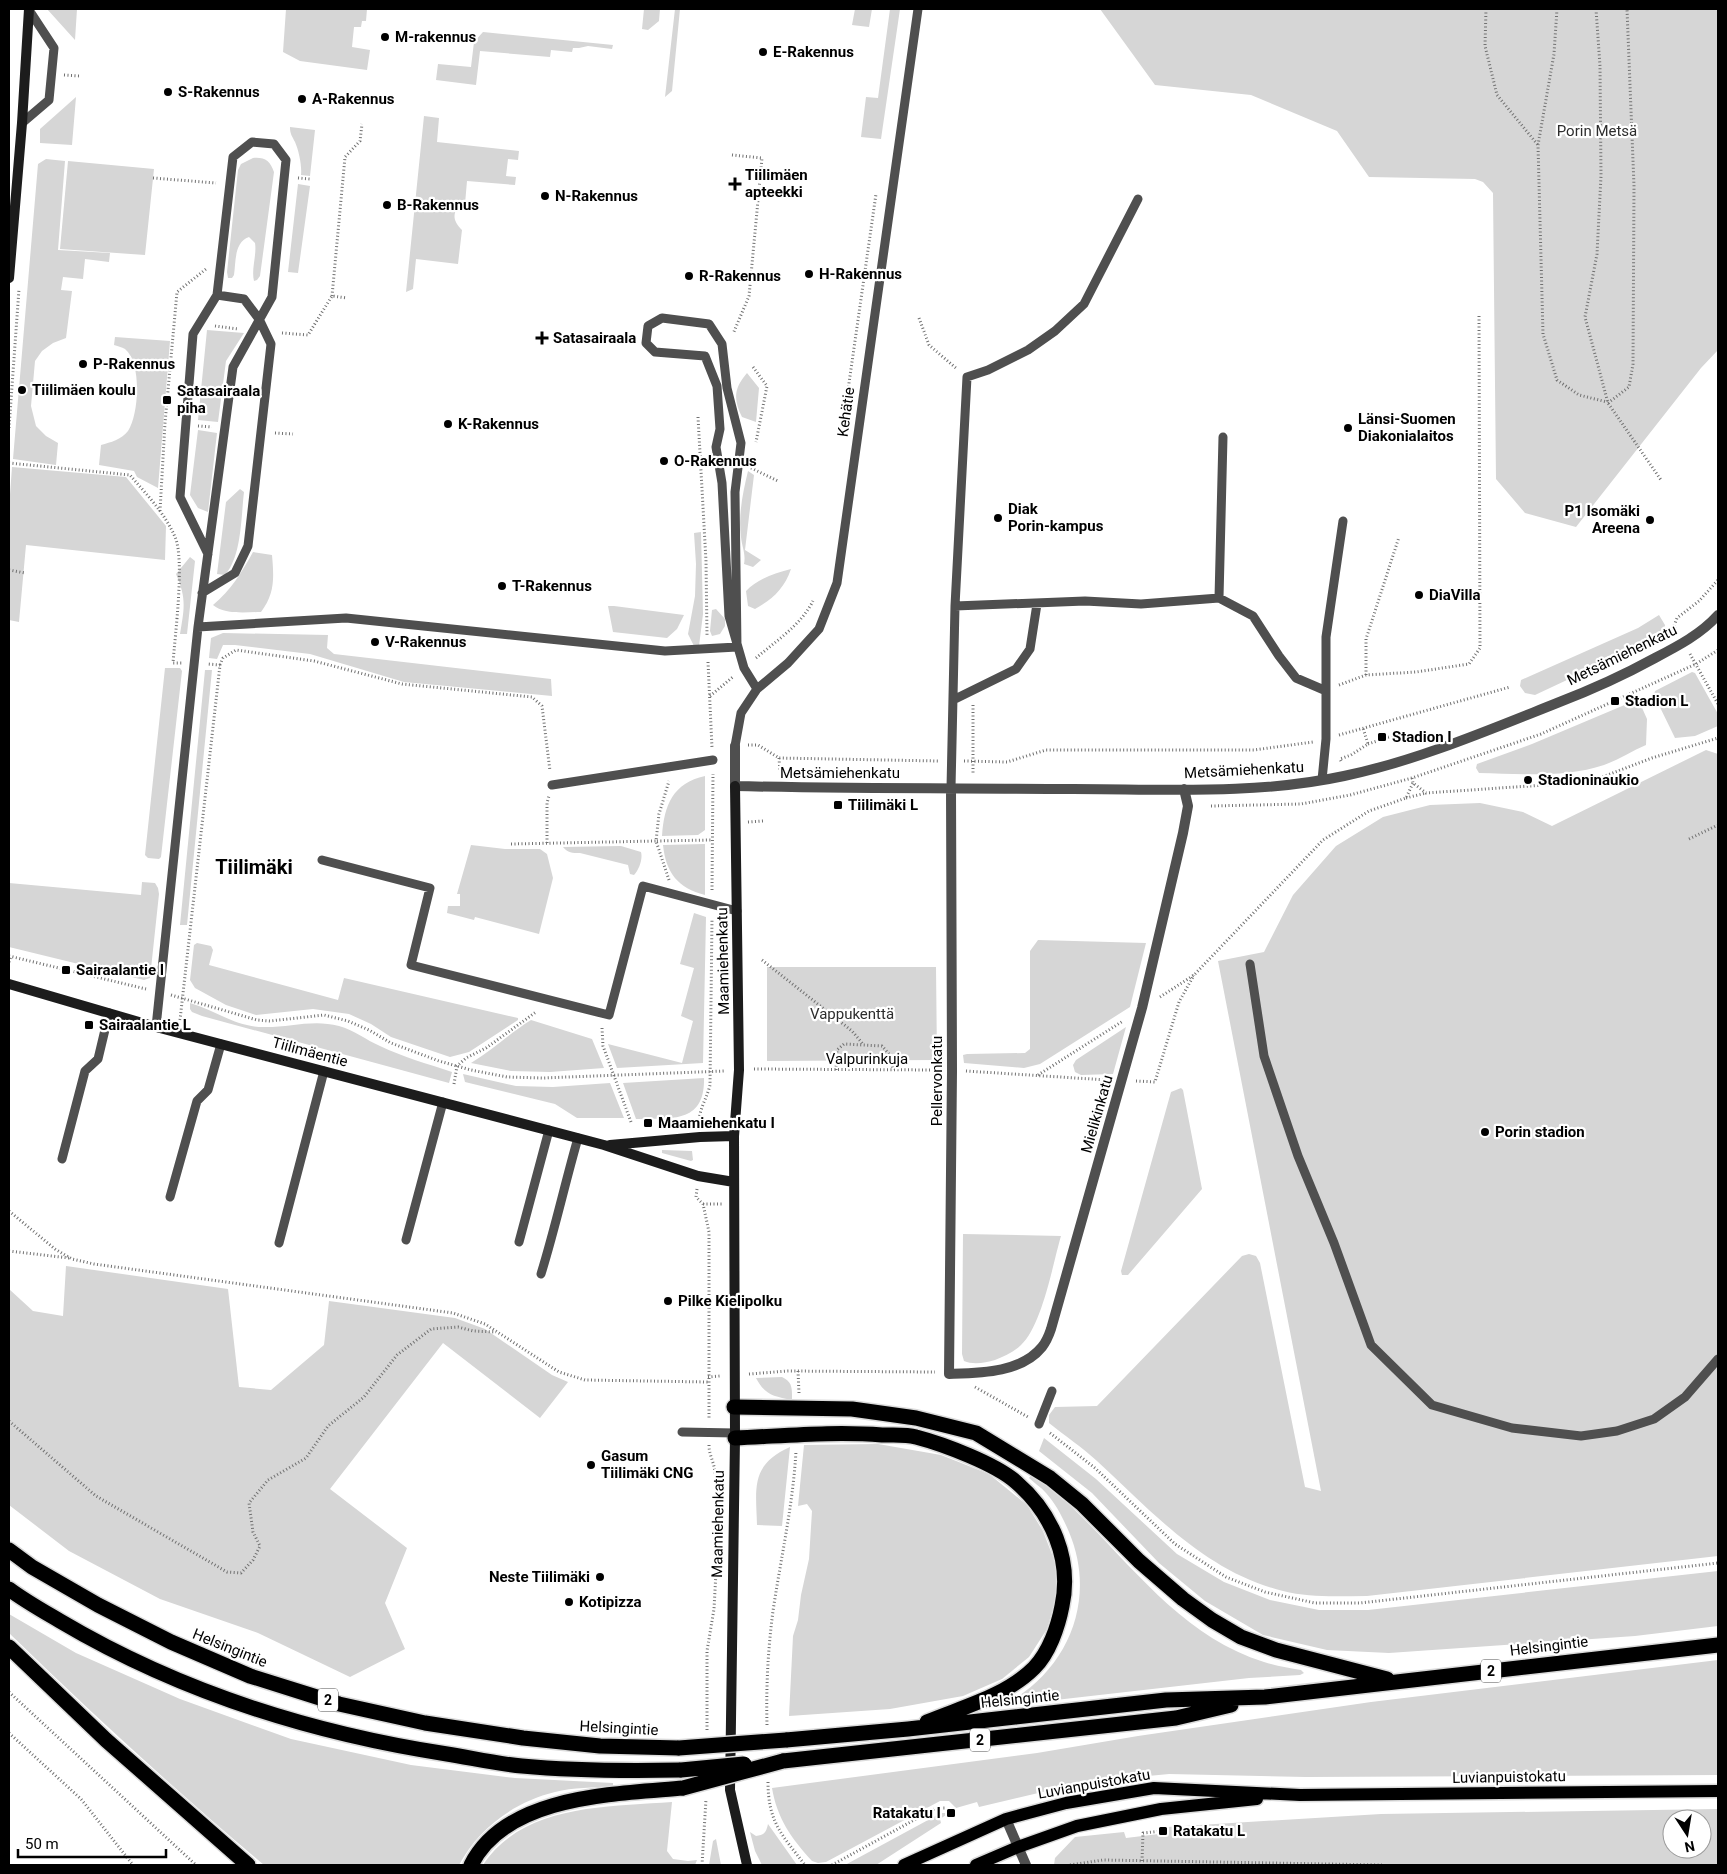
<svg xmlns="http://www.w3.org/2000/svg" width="1727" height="1874" font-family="Roboto,sans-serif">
<rect width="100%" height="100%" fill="#fff"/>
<path fill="#d6d6d6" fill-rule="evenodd" d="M47 9H77L75 40Z
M286 9H367L366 21H362L361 27H354L352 47 370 50 367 70 300 61 283 52Z
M644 9H660L659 21 648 30 642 29Z
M675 9H680L672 91 665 97Z
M855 9H872L869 27 852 25Z
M890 9H900L881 139 861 137 866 97 878 98Z
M1100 9H1718V350L1701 368 1576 527 1525 513 1496 479 1493 193 1483 182 1475 179 1369 177 1337 131 1251 95 1155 85Z
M483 32 613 45 612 49 588 46 579 48H573L572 52 551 50 550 57 480 51 476 85 436 80 438 64 471 67 474 42Z
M76 97 72 145 40 143V129Z
M424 116 439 118 437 142 519 151 518 160 508 159 506 176 516 177 515 185 467 181 465 204 458 206C452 216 454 222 462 230L458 264 416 259 413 289 406 292Z
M290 127 315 130 310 176 301 175C302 166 299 151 295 142 292 136 290 134 290 127Z
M253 158C265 157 270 161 274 172L260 276 257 280 254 281C251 269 257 255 255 243L249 237C234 242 236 262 234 275L232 278H228L227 272 238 170 241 164Z
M46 159 65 161 58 250 110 253 109 262 85 259 83 279 63 277 61 290 72 291 66 338 53 343 42 351 35 361 31 406 36 426 46 436 58 443 56 465 13 459 38 164Z
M68 161 154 169 145 255 60 249Z
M298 184 310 186 298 273 288 272Z
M207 330 244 333 226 361 218 422 198 420Z
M115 337 170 341 158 488 137 477 134 471 99 465 101 445C111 442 121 440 128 431 139 414 142 363 125 349 122 347 117 346 114 345Z
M747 373 759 388 756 422 742 417C733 399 734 388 747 373Z
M198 430 217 433 208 512 198 508 190 495Z
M12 467 126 477 166 526 165 560 26 545 19 622 9 620V508Z
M748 471 754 475 745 550 761 560 753 567 744 564C746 554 742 547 741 537 738 515 743 492 748 471Z
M240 489 244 492C241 516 242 556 225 575L217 574 226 502Z
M701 532 703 614 699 646 695 648 688 634 695 596 696 564 694 533Z
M253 552 272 555C274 578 275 593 261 612 247 612 224 615 213 605 231 590 242 572 253 552Z
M190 557 195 561 187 634H180C184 609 187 599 176 574Z
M791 569C784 589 773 599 755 609L748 606 746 591C757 579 775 573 791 569Z
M608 606H614L684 615 677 629 667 638 613 632Z
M716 609 725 619V626L720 634 712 636 710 631 712 610Z
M1659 615 1665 625V634L1535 695 1525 693 1520 686 1521 680 1638 628Z
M223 633 328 635 327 648 334 654 551 679 552 696 404 682 310 654 235 645H223L217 659 209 658 211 638Z
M165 668H180L182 671 161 857 159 859 148 858 145 855Z
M205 670H212L187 925H180Z
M1692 672 1695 673 1718 714V726L1695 736 1675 738 1654 695 1655 691Z
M1634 701H1639L1647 719 1646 745C1632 751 1618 760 1604 765 1565 778 1520 774 1479 773L1476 768 1477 764 1532 744Z
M1706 750 1718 754V1556L1367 1596C1338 1596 1310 1598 1283 1591 1206 1572 1153 1513 1097 1461 1082 1447 1065 1436 1049 1423V1415L1055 1407 1097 1406 1242 1256 1249 1254 1256 1256 1260 1263 1305 1487 1321 1491 1218 961 1264 952 1293 895 1336 846 1383 817 1430 805 1480 803 1523 812 1552 826Z
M705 776V830L698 835 662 836C664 805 673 783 705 776Z
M705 844V895C678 888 666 873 663 845Z
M471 845 505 849H540L547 854 553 878 539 934 475 917 474 920 447 913 448 906H460V894H457Z
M621 846 641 852C643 859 639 870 634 875L630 874 628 865 580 853C572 853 568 853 563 847Z
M142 882 155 883 158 888 159 894 150 978 144 980 9 947V883L141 895Z
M694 913 706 917 703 1063 617 1068 608 1044 682 1063 693 1021 681 1016 694 968 680 964Z
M1038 940 1146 943 1130 1007 1040 1064 1024 1068 964 1063 963 1055 967 1054 1025 1053 1030 1049V951Z
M197 943 211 946 213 950 209 965 338 1000 344 978 518 1018V1020L469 1052 450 1057 391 1037 371 1024 349 1014 313 1009 256 1015 226 1005 195 988 190 980 194 945Z
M767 967H936L937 1060 767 1061Z
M190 1003C217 1011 237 1028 266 1027 291 1027 314 1019 339 1026 354 1030 366 1040 380 1046 403 1057 428 1064 452 1072L449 1083 202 1016 192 1012 190 1009Z
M531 1020 592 1039 604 1068 550 1072 511 1071 471 1063C493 1050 510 1033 531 1020Z
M1126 1027 1113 1074 1081 1075 1075 1072 1073 1065 1076 1060Z
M463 1074 516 1086 553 1087 610 1083 624 1118H577L555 1104 465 1082Z
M704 1078C705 1124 671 1118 636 1119L623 1083Z
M1181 1088 1183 1090 1202 1189 1128 1275H1122L1121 1271 1171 1092Z
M662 1150 692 1151 693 1160 691 1161 662 1153Z
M963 1234 1061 1236C1053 1263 1042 1326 1021 1345 1014 1352 1004 1356 995 1360 985 1363 973 1365 964 1361L962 1354Z
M66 1266 228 1289 239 1387 271 1390 324 1345 329 1301 455 1318 485 1329 552 1375 568 1382 540 1418 443 1343 330 1489 407 1548 385 1603 405 1649 350 1677 258 1633 160 1599 69 1551 9 1505V1289L33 1311 63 1316Z
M782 1377C793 1382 792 1389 792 1400 773 1396 765 1395 756 1378Z
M1044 1438 1096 1479 1177 1554 1224 1582 1270 1600 1319 1610H1368L1718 1571V1626L1635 1636 1389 1653 1327 1650 1263 1635 1205 1601 1159 1563 1092 1493 1039 1451Z
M878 1444 941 1455 989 1474 1027 1505 1043 1531 1055 1562 1057 1595 1047 1629 1029 1657 1002 1679 963 1696 890 1709 789 1716 793 1636 798 1620 801 1595 809 1559 812 1511 807 1504 798 1506 804 1445Z
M790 1447 782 1526 757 1525C756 1488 750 1465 790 1447Z
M1032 1474C1042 1482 1052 1490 1062 1498 1126 1556 1177 1635 1264 1662 1276 1666 1289 1668 1301 1670L1304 1673 1300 1675 1249 1678 1002 1706C1067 1673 1098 1601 1069 1532 1063 1518 1056 1504 1046 1493 1041 1487 1034 1483 1029 1478Z
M9 1614 76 1653 180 1699 291 1739 411 1765 515 1778 613 1783V1786C594 1788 573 1787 555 1792 514 1802 479 1828 459 1865H264C176 1791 91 1713 9 1633Z
M1718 1660V1775L1306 1777 1169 1774 1085 1782 979 1807 977 1802 956 1808 949 1801H940L826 1862 818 1863 812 1861C791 1838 777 1818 772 1788L1037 1753 1138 1736 1371 1702Z
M672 1802 667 1851 673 1859 688 1861 697 1860 695 1865H483C523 1804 606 1807 672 1802Z
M1718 1809V1865H1054L1055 1858 1075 1837 1124 1832 1126 1838 1167 1833V1827L1381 1814ZM1672 1819H1702V1849H1672Z
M941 1813H945L946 1815 940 1819 941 1823 876 1865H845Z
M768 1824 797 1865H762L755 1851 750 1832 756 1836C764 1835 766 1833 768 1824Z
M716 1839 721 1865H709L713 1841Z"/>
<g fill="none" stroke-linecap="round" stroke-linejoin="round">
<g stroke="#dbdbdb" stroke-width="15">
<path id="primary" d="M904 1865 1006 1819 1066 1803 1154 1788 1300 1795 1718 1791
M976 1865 1018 1847 1077 1826 1161 1809 1257 1799"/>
</g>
<g stroke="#dbdbdb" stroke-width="18">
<path id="highway" d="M734 1407 852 1409 916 1418 976 1433 1050 1478 1082 1504 1139 1561 1183 1599 1212 1620 1241 1637 1276 1650 1387 1679
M735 1438C784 1436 833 1431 882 1435 893 1435 906 1434 916 1437 943 1444 996 1464 1016 1482 1052 1513 1072 1559 1062 1606 1058 1627 1049 1653 1034 1668 1006 1696 963 1707 927 1722
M9 1550 32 1567 98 1605 171 1642 250 1676 339 1704 425 1723 523 1738 600 1746 679 1748
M9 1589C25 1601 43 1611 60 1621 180 1692 310 1733 447 1754 472 1758 497 1764 522 1766 575 1771 627 1771 681 1770
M9 1647 106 1740 248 1865
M786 1740 908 1729 1166 1700 1265 1697 1718 1645
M783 1761 1176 1718 1231 1705
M471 1865C506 1795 615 1794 683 1788"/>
</g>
<path stroke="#717171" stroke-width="3" stroke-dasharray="1 2.5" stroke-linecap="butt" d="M1486 9 1485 46 1497 95 1538 145
M1557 9 1554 54 1538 145 1543 334 1557 380 1579 395 1607 402
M1596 9 1600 66 1601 176 1597 254 1585 317 1608 403 1661 480
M64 75 80 76
M732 155 762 158 749 296 733 334
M153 178 216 183
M298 178 310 179
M332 296 345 157 360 141 362 124
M919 318 929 345 957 369
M215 326 238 329
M282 333 308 335 332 296 347 298
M753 367 767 386 756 442
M1608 403 1629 387 1633 364 1634 186 1627 9
M698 417 706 561 707 635
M844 418 876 194
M198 426 212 427
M9 428 19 289
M275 433 293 434
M9 463 130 475C146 494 165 513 175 537 185 559 175 635 173 663H182
M751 468 778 481
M160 511 165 423 177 292 206 269
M9 570 25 573
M1677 632 1674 626 1677 618 1699 601 1718 580
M1690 654 1718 704
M756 658C776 641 801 625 813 601
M708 662 712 748
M220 665 223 658 236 650 314 661 402 684 532 697 542 706 550 771
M1366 675V639L1399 537
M1339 685 1366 675 1416 672 1469 664 1480 648 1479 315
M710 696 734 676
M973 705V774
M1339 735 1510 687
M1368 744 1398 734
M748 745H758L779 758 938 761
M779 758 780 772
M964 761 1007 762 1046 750H1254L1313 742
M1341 761 1340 759 1351 755 1368 744 1363 728
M1412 778 1413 783 1426 793 1589 782 1652 758 1718 738
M1406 798 1426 793
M1211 806 1301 804 1350 795 1412 778 1541 734 1696 664 1718 650
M748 822 763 821
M1689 839 1718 825
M547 843V803L549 796
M511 844 656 841 659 814 669 781
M669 880 656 841 712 840
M712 890 713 774
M9 956 146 989
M762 960 852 1031 863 1044
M9 962 11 956
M171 995 257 1020 270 1021 324 1015 348 1021 369 1030 391 1043 439 1061 471 1070 507 1077 542 1078 725 1071
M1160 997 1194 975 1323 840 1369 811 1406 798 1413 783
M180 1020 220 665 208 664
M602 1028 603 1046 631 1122
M754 1069 937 1070
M836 1070 837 1050 844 1044 882 1046 890 1055 893 1070
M966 1071 1107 1080
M1038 1075 1123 1021
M1136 1081 1155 1082 1179 1002 1194 975
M454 1084 457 1066 466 1058 486 1048 536 1012
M699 1123C699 1109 707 1098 710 1085L712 919
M697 1189 696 1197 703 1204 709 1232V1419
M703 1204H722
M9 1211 55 1249 72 1259 94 1264 453 1313 485 1324 559 1372 585 1380 708 1382
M9 1251 69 1258
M798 1371 799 1393
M749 1374 788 1371 935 1372
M708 1377 720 1376
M975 1387 1028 1417
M9 1421 96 1496 227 1572 241 1573 253 1560 260 1546 253 1532 249 1503 268 1480 306 1458 328 1426 364 1397 397 1355 431 1329 458 1327 473 1331 496 1332
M1050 1433 1095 1468 1175 1544 1226 1577 1265 1592 1315 1603H1360L1718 1563
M709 1445C709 1455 714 1462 715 1472 719 1496 717 1521 717 1545
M9 1692 196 1865
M767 1725C766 1687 768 1649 773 1611 781 1557 793 1505 796 1451
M707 1730V1651L714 1609 716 1572
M9 1733 81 1799 133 1865
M768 1782C768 1822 782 1835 805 1865
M1142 1861 1143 1833 1163 1831
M702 1865 706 1799
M832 1865 936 1808H945L951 1813
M1070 1865 1103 1860 1382 1865"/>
<path stroke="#4f4f4f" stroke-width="9" d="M22 123 49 100 54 48 29 10
M202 593 235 573 248 546 271 344 259 319 244 299 217 295
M1219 598 1223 437
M955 606 1085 601 1141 604 1219 598 1253 616 1279 656 1296 678 1324 690
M198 627 346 618 665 651 737 647
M737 647 735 492 741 443 727 388 722 344 709 324 662 318 648 326 646 343 655 352 705 356 717 386 720 429 716 447 722 483 729 616 744 668 757 689
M953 700 1016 669 1030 649 1037 604
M735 746 741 713 757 689 788 663 819 629 837 583 918 9
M1322 780 1326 739V637L1343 521
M552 785 713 760
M951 788 955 606 967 377 988 370 1028 350 1055 331 1084 304 1138 199
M322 860 430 888 411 965 609 1015 643 886 737 911
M1250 964 1264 1056 1298 1156 1334 1243 1371 1345 1432 1405 1512 1428 1581 1436 1617 1431 1654 1419 1685 1397 1718 1359
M156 1027 198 627 233 367 272 297 286 160 274 144 252 142 233 157 217 295 193 334 180 497 208 554
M62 1159 85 1071 98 1059 109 1013
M170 1197 197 1101 208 1090 221 1044
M406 1240 443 1102
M519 1242 549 1130
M279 1243 324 1071
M541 1274C555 1229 565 1183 578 1138
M1039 1424 1052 1391
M682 1432 735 1433"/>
<path stroke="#4f4f4f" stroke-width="10" d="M735 746V786C848 789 961 788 1073 789 1163 789 1256 795 1344 776 1416 761 1489 730 1557 703 1591 690 1624 675 1655 658 1678 646 1701 634 1718 615
M951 788 952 1071 949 1374C980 1373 1021 1373 1042 1347 1046 1342 1049 1335 1051 1329L1142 1008 1183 833 1188 806 1184 789
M1006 1819 1026 1865"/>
<path stroke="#1c1c1c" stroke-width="10" d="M9 278 22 123 29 9
M735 786 739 1070 734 1136 735 1438 730 1790 747 1865
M9 984 156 1027 604 1145 698 1176 734 1182
M610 1145 700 1137 734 1136"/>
<use href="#primary" stroke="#000" stroke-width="12"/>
<use href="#highway" stroke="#000" stroke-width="15"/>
<g stroke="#dbdbdb" stroke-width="18" stroke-linecap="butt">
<path id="highway-bridge" d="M679 1748 786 1740
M681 1770 744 1764
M683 1788 783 1761"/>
</g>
<use href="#highway-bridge" stroke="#000" stroke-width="15"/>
</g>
<g fill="#000" stroke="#fff" stroke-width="2">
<circle cx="385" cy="37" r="5"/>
<circle cx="763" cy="52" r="5"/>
<circle cx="168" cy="92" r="5"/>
<circle cx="302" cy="99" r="5"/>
<path d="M732.5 176.5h5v5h5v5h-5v5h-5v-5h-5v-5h5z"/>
<circle cx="545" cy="196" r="5"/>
<circle cx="387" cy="205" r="5"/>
<circle cx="809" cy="274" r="5"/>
<circle cx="689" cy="276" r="5"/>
<path d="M539.5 330.5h5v5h5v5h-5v5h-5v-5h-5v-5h5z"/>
<circle cx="83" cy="364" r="5"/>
<circle cx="22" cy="390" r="5"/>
<rect x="162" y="395" width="10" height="10" rx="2.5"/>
<circle cx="448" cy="424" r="5"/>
<circle cx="1348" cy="428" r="5"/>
<circle cx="664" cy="461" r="5"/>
<circle cx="998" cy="518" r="5"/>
<circle cx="1650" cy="520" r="5"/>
<circle cx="502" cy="586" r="5"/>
<circle cx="1419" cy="595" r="5"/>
<circle cx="375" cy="642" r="5"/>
<rect x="1610" y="696" width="10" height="10" rx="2.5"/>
<rect x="1377" y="732" width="10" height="10" rx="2.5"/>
<circle cx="1528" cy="780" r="5"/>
<rect x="833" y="800" width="10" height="10" rx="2.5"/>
<rect x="61" y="965" width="10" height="10" rx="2.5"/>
<rect x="84" y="1020" width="10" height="10" rx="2.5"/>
<rect x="643" y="1118" width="10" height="10" rx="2.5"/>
<circle cx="1485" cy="1132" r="5"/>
<circle cx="668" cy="1301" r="5"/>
<circle cx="591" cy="1465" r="5"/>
<circle cx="600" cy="1577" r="5"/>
<circle cx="569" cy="1602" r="5"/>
<rect x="946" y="1808" width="10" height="10" rx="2.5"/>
<rect x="1158" y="1826" width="10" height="10" rx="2.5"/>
</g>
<g text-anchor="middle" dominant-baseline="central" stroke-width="4.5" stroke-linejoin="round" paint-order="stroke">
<g fill="#fff" stroke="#4c4c4c" stroke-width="1">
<rect x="1481" y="1659.5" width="20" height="23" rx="4"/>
<rect x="318" y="1688.5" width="20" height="23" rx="4"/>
<rect x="970" y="1728.5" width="20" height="23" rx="4"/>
</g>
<g font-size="14" font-weight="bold" fill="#000">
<text x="1491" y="1671">2</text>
<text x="328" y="1700">2</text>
<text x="980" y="1740">2</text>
</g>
<g font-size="15" font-weight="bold" fill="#000" stroke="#fff" text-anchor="start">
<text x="395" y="37">M-rakennus</text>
<text x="773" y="52">E-Rakennus</text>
<text x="178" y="92">S-Rakennus</text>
<text x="312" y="99">A-Rakennus</text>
<text x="745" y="175">Tiilimäen<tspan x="745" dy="17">apteekki</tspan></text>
<text x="555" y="196">N-Rakennus</text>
<text x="397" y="205">B-Rakennus</text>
<text x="819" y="274">H-Rakennus</text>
<text x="699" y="276">R-Rakennus</text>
<text x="553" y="338">Satasairaala</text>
<text x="93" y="364">P-Rakennus</text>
<text x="32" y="390">Tiilimäen koulu</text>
<text x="177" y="391">Satasairaala<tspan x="177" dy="17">piha</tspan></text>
<text x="1358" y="419">Länsi-Suomen<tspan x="1358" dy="17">Diakonialaitos</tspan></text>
<text x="458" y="424">K-Rakennus</text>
<text x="674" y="461">O-Rakennus</text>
<text x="1008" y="509">Diak<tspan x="1008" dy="17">Porin-kampus</tspan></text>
<text x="1640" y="511" text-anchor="end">P1 Isomäki<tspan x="1640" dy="17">Areena</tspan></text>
<text x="512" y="586">T-Rakennus</text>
<text x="1429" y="595">DiaVilla</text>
<text x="385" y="642">V-Rakennus</text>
<text x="1625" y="701">Stadion L</text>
<text x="1392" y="737">Stadion I</text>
<text x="1538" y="780">Stadioninaukio</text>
<text x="848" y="805">Tiilimäki L</text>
<text x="76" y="970">Sairaalantie I</text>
<text x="99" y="1025">Sairaalantie L</text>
<text x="658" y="1123">Maamiehenkatu I</text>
<text x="1495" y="1132">Porin stadion</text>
<text x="678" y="1301">Pilke Kielipolku</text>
<text x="601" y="1456">Gasum<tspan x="601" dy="17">Tiilimäki CNG</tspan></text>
<text x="590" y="1577" text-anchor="end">Neste Tiilimäki</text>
<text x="579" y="1602">Kotipizza</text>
<text x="941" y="1813" text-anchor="end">Ratakatu I</text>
<text x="1173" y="1831">Ratakatu L</text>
</g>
<g font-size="15" fill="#2d2d2d" stroke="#fff">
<text x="1597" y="131">Porin Metsä</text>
<text x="852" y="1014">Vappukenttä</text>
</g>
<g font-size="15" fill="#000" stroke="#fff">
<text transform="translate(846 412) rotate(-82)">Kehätie</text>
<text transform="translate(1622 655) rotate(-26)">Metsämiehenkatu</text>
<text transform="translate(1244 770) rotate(-3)">Metsämiehenkatu</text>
<text x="840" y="773">Metsämiehenkatu</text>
<text transform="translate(723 961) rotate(-91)">Maamiehenkatu</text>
<text transform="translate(310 1052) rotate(15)">Tiilimäentie</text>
<text x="867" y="1059">Valpurinkuja</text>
<text transform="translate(937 1081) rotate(-90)">Pellervonkatu</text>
<text transform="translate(1097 1114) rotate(-74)">Mielikinkatu</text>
<text transform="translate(718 1524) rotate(-89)">Maamiehenkatu</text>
<text transform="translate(1549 1646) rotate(-7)">Helsingintie</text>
<text transform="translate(230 1648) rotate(22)">Helsingintie</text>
<text transform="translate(1020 1699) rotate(-6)">Helsingintie</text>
<text transform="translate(619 1728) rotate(3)">Helsingintie</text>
<text transform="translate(1509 1777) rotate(-1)">Luvianpuistokatu</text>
<text transform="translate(1094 1784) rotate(-10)">Luvianpuistokatu</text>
</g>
<g font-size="20" font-weight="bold" fill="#000" stroke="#fff">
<text x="254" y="867">Tiilimäki</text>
</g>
</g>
<rect width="1727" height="1874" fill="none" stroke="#000000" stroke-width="20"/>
<g transform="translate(1687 1834) rotate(168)"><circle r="24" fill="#ffffff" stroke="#999999"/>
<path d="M0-4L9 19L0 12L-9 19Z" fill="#000000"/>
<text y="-8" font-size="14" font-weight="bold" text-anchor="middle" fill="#000000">N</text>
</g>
<path d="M18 1849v8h148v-8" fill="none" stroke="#000000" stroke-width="2.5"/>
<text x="25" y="1849" font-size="15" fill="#000000" stroke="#ffffff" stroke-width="4" paint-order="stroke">50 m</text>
</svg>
